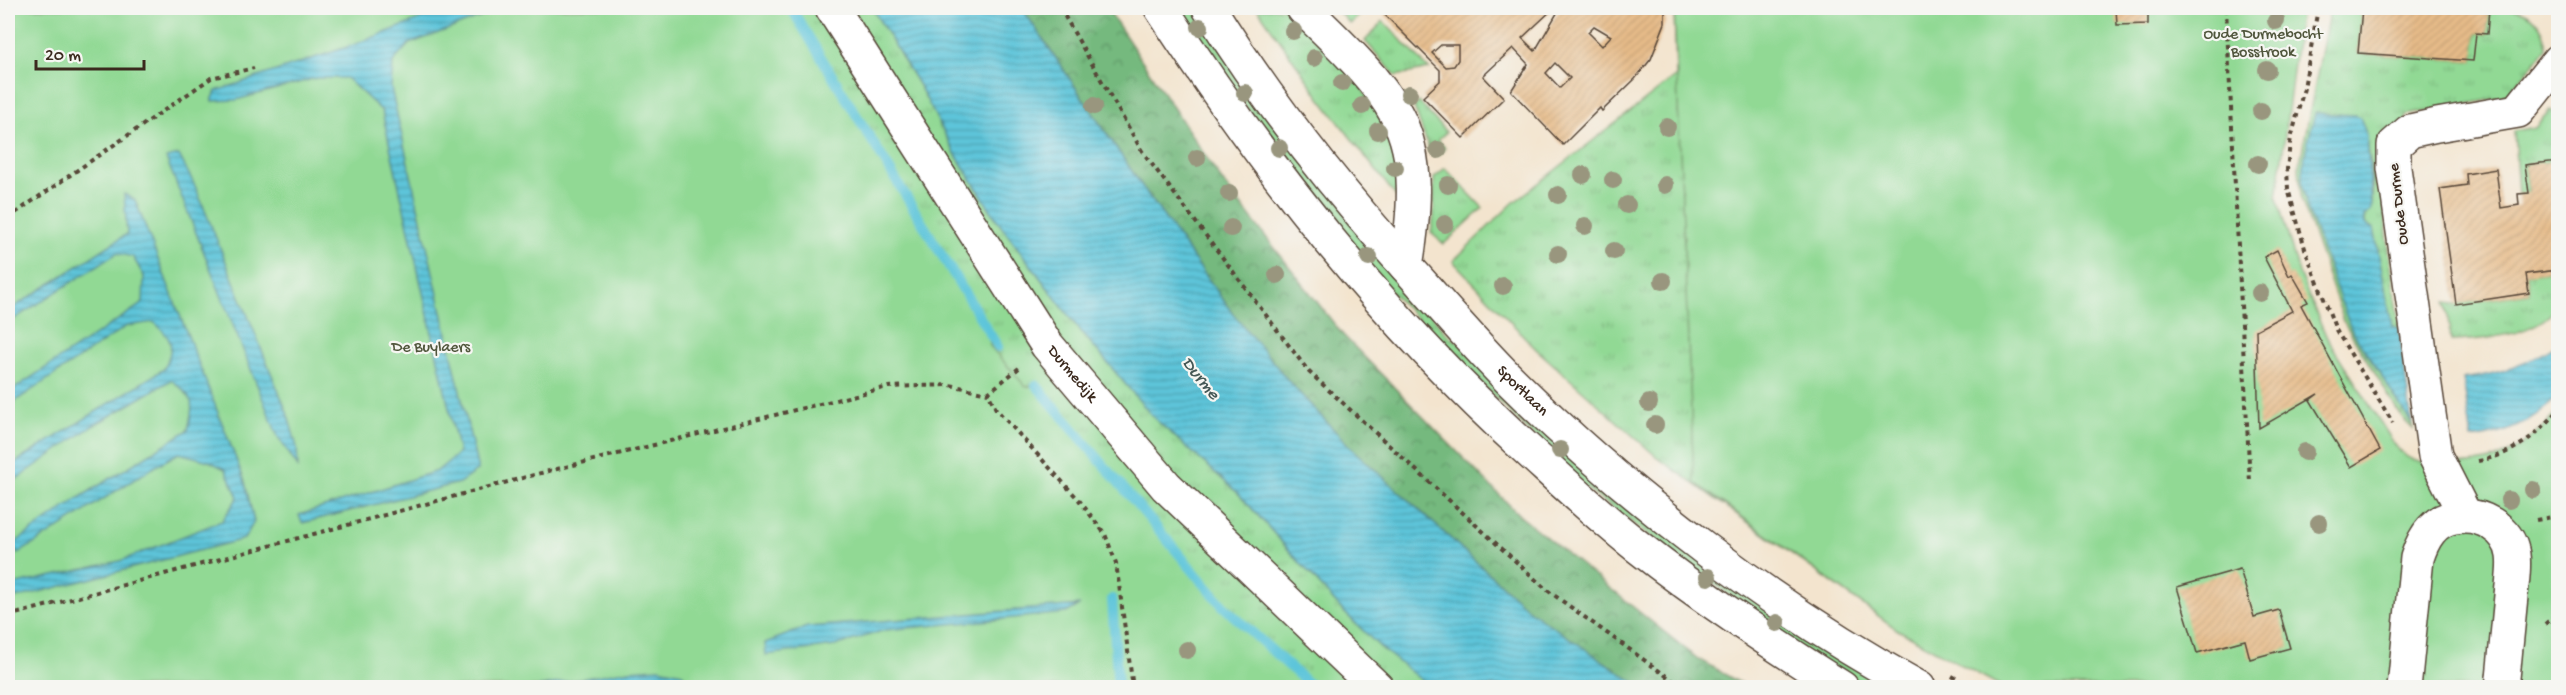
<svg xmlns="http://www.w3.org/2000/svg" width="2566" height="695" font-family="'Gochi Hand',sans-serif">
<defs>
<pattern id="grass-tufts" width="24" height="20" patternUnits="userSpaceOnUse" patternTransform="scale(1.5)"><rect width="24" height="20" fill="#91d994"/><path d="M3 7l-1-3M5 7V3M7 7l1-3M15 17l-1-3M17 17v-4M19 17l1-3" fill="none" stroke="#7eba7f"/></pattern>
<pattern id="forest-crowns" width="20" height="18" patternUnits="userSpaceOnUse" patternTransform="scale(1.5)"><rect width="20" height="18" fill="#74b97e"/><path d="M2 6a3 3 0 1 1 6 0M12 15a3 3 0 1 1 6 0" fill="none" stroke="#609767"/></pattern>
<pattern id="water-rules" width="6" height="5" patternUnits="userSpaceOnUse" patternTransform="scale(1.5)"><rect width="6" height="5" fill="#5dc5da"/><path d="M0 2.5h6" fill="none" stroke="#4ea0b0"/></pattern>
<pattern id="building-hatch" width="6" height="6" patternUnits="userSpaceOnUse" patternTransform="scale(1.5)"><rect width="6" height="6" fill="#e6bb89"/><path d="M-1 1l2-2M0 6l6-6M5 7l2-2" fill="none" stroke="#c6a176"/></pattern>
</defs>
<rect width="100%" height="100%" fill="#f6f6f2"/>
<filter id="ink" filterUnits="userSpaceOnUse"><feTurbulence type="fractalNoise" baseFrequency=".0167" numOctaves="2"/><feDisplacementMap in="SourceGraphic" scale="12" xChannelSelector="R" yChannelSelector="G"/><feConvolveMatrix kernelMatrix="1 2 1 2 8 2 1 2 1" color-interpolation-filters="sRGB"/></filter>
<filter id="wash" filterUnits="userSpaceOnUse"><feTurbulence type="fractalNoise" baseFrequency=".008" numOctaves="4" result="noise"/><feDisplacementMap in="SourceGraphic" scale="24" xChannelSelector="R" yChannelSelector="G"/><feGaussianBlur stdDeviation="1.35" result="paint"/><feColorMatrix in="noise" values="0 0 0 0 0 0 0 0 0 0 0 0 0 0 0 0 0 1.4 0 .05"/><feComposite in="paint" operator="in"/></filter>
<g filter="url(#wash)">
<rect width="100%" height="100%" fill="#f3e4ce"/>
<path fill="url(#grass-tufts)" stroke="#668259" stroke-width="1.5" d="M791 8H872L920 87 956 155 999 223 1075 324 1153 417 1239 494 1343 611 1380 647 1430 687H1313L1223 606 1035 385 537 505 990 346 989 333Z
M1173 8H1194L1444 331 1895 687H1863L1806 652 1584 487 1358 259Z
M1257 8H1285L1358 82 1391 133 1402 204 1320 98Z
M1335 8H1368L1350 24Z
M1674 8 1891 618 1898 630 1658 458 1536 349 1453 261 1513 203 1676 76Z
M2330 8H2362L2358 53 2473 61 2476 33 2487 34 2489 8C2521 8 2542 12 2547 48L2505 97 2407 115 2384 210 2399 328 2392 327 2374 229 2365 224C2364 214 2371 211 2372 203 2374 182 2368 136 2360 117L2302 183 2307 208 2351 329 2412 424 2413 429 2402 418 2345 324 2301 199 2299 167Z
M1383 21 1429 69 1396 76 1365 41Z
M1419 102 1446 132 1438 140 1445 148 1437 156 1429 149 1414 107Z
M2550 110 2558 115V161L2525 165 2529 193 2518 194 2514 131 2535 127Z
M1445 168 1483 208 1444 244 1431 233 1434 215V178Z
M2558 270C2558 279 2561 295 2558 303 2543 336 2481 340 2451 341L2446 303 2456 304 2529 293 2526 274Z"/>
<path fill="url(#forest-crowns)" stroke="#58724e" stroke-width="1.5" d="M1022 8H1107L1222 181 1343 335 1520 516 1698 659 1747 687H1641L1530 611 1351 448 1292 385 1234 315 1144 189Z"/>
<path fill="#91d994" stroke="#668259" stroke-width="1.5" d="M8 8H791L989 333 990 346 1026 387 1036 385 1223 606 1313 687H8Z
M1674 8H2301L2277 198 2299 273 2327 338 2393 442C2396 446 2398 450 2402 453 2422 472 2486 466 2509 453 2527 442 2544 427 2558 411V687H2002L1898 630 1694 482Z"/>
<path fill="url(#water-rules)" stroke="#4c787c" stroke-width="1.5" d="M450 8H505L409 44 393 62 391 88 478 470 459 483 302 523 299 515 437 471 459 453 382 111 346 78H316L236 100 212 101 216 91 353 45Z
M872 8H1022L1144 189 1234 315 1292 385 1351 448 1530 611 1641 687H1430L1380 647 1343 611 1239 494 1153 417 1075 324 999 223 956 155 920 87Z
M2315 113 2355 115 2360 117 2367 136 2372 205 2370 212 2364 216 2365 224 2374 229 2392 326 2399 328 2412 424 2351 329 2307 208 2302 183 2305 154Z
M179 155 195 186 287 412 297 447 298 467 278 437 166 158Z
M124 194 135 200 245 482 254 522 244 539 8 600V586L120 561 222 521 238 497 225 469 209 461 179 453C123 483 72 522 17 554L13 544 79 498 188 430C194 402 195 398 171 380L91 427 8 485V467L164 369C175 346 173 339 154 322L127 326 8 406V393L143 303 144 276 133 257 117 253 8 323V311L127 234Z
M2558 344V397C2529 423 2511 433 2472 439L2463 379C2499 374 2528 365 2558 344Z
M1080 605 1066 613 885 630 835 646 766 655 765 643 807 627Z
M659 668 682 673 690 687H537L629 670Z"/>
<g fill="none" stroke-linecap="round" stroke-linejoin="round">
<path stroke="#5dc5da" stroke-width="10" d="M791 8 998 347
M1036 385 1223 606 1313 688
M1112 599 1118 688"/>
</g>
<g id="blocks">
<path fill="url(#building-hatch)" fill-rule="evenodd" d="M1378 8H1554L1522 38 1535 51 1560 8H1665V23L1651 59 1635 79 1602 111 1600 108 1563 145 1511 91 1528 64 1513 48 1483 76 1504 98 1463 138 1423 97 1440 81V70ZM1594 26 1611 36 1602 46 1588 32ZM1441 45H1458V60L1454 66 1446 67 1432 53ZM1555 63 1570 78 1560 88 1546 73Z
M2116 8H2148V24L2117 25Z
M2362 8H2489L2487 34 2476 33 2473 61 2358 53Z
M2558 161V270L2526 274 2529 293 2456 304 2440 189 2467 185 2466 174 2496 169 2501 208 2519 205 2518 194 2529 193 2525 165Z
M2277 250 2289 276 2292 274 2308 302 2301 305 2380 450 2351 467 2310 400 2318 394 2259 428 2256 330 2292 311 2264 257Z
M2240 569 2254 617 2279 610 2290 648 2250 659 2245 640 2197 653 2177 587Z"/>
</g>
</g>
<g filter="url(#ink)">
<use href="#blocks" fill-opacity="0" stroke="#574638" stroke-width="1.5"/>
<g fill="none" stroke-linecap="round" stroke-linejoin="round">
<g stroke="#574638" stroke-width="36">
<g id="minor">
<path id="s1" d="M832 8 1047 345 1166 486 1377 688"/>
<path d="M1303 8C1334 39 1375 75 1396 114 1421 159 1414 218 1406 266"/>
<path d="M2465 515 2435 456 2394 168V145L2410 131 2437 125 2518 111 2558 61"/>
<path d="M2404 688 2417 558C2423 539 2433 520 2455 517 2480 512 2509 528 2513 555 2515 568 2512 583 2511 596 2508 627 2505 657 2502 688"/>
</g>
</g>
<g stroke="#574638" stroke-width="36">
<g id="major">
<path d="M1161 8C1269 174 1384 319 1531 453 1566 485 1600 517 1637 546 1703 598 1772 643 1842 688"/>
<path id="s2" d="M1209 8C1266 100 1333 185 1405 265 1441 305 1475 345 1513 383 1628 497 1776 610 1919 688"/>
</g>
</g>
<path stroke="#574638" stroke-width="4" stroke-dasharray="4.5 4.5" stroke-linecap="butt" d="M1060 8 1142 151 1309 372 1547 590 1683 688
M2226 8 2250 483
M2318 8 2304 88 2290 143 2287 169 2288 189 2306 252 2336 330 2393 423
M8 218 211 78 254 68
M1019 368 988 393 996 409 1079 500 1105 534 1116 563 1133 688
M2478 461C2512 455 2535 437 2558 411
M2536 520 2558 516
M8 616 545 472 888 387 950 385 988 393
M2545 624 2558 613
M1952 676 1973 688"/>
<use href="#minor" stroke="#fff" stroke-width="33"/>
<use href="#major" stroke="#fff" stroke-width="33"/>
</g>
<g fill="#99967e">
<circle cx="2276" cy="21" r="9"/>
<circle cx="1200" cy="27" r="9"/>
<circle cx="1293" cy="31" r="9"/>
<circle cx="1314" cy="58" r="9"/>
<circle cx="2267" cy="70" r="9"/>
<circle cx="1342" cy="83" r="9"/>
<circle cx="1245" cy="93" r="9"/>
<circle cx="1409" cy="94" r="9"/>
<circle cx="1094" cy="106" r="9"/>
<circle cx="1362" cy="106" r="9"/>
<circle cx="2261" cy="111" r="9"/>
<circle cx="1667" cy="127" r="9"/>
<circle cx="1378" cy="131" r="9"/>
<circle cx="1279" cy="148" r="9"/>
<circle cx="1438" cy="150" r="9"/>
<circle cx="1197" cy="158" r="9"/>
<circle cx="2258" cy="164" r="9"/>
<circle cx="1395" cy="168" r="9"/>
<circle cx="1583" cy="175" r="9"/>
<circle cx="1613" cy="180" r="9"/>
<circle cx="1448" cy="185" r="9"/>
<circle cx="1665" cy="185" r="9"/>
<circle cx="1229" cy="193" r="9"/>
<circle cx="1558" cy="195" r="9"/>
<circle cx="1627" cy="205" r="9"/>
<circle cx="1445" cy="224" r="9"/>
<circle cx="1585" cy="226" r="9"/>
<circle cx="1231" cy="228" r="9"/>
<circle cx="1614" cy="251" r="9"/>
<circle cx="1558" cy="254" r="9"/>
<circle cx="1369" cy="257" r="9"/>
<circle cx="1277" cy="275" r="9"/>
<circle cx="1663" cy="281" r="9"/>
<circle cx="1503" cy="286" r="9"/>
<circle cx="2260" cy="293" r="9"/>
<circle cx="1649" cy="403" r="9"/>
<circle cx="1655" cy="425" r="9"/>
<circle cx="1560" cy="450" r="9"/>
<circle cx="2305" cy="452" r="9"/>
<circle cx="2533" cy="490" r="9"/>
<circle cx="2509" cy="500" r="9"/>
<circle cx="2319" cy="523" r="9"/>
<circle cx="1708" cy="577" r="9"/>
<circle cx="1777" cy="623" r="9"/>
<circle cx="1187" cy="650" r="9"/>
</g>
</g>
<g text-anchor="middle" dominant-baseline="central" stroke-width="4.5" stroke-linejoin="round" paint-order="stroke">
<g font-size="16" fill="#50563c" stroke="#f6f6f2">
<text x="2263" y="35">Oude Durmebocht<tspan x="2263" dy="18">Bosstrook</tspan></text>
<text x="431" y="348">De Buylaers</text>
</g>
<g font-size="16" fill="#3b2a1e" stroke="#f6f6f2">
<text transform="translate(2400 204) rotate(-97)">Oude Durme</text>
<text stroke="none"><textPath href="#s1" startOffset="438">Durmedijk</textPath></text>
<text stroke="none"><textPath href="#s2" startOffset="496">Sportlaan</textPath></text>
</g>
<g font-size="18" font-style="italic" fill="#455856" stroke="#f6f6f2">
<text transform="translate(1200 379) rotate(51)">Durme</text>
</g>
</g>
<rect width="2566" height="695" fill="none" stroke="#f6f6f2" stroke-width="30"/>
<path d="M36 60v9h108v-9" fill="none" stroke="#3b2a1e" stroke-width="3"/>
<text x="45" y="60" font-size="18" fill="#3b2a1e" stroke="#f6f6f2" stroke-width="4.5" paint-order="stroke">20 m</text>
</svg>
